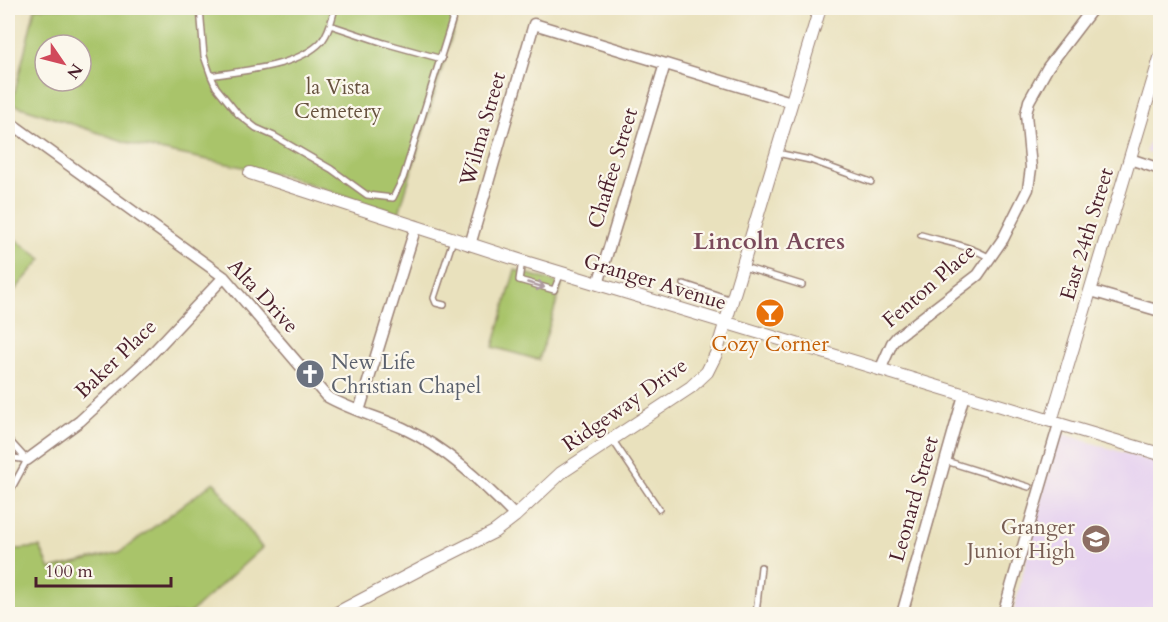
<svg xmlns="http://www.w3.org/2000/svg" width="1168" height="622" font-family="Cardo,serif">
<rect width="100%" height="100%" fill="#fbf7ec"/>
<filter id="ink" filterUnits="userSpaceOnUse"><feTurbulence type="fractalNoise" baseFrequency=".0167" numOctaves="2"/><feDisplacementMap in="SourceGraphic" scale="12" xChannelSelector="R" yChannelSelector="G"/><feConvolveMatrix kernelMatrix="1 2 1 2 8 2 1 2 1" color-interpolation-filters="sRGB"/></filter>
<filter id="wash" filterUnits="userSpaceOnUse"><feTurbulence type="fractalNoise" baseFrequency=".008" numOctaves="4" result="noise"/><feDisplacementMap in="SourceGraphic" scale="24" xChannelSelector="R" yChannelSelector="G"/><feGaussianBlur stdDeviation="1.35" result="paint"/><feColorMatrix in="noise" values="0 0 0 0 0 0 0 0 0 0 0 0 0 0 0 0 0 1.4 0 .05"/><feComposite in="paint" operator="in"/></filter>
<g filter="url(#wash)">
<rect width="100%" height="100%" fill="#e9e1bd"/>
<path fill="#e6d2f0" d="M1160 105V157L1146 152Z
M1057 432 1160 464V614H1013Z"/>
<path fill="#a9c46a" stroke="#7a724a" stroke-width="1.5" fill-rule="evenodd" d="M35 8H460L399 213 358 201 287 176 135 145 12 104ZM45 45H81V81H45Z
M8 234 42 259 8 298Z
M515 270 562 284 539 360 493 347Z
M214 482 262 548 189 614H8V550L40 547 50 569 120 552Z"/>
</g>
<g filter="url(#ink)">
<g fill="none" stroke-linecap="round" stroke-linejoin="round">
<g stroke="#9a8074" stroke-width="8">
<path id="service" d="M200 8 204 56 211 76 216 87 238 114 256 128 274 136 331 169 367 195 393 198 403 178 456 8
M330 25 384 43 442 59
M211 76C244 70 297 67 321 42 329 33 332 19 335 8
M777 153 810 160 871 182
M921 235C944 242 969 245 990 258
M522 261 519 280 554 290 561 273
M744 267 802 285
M684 284 732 300
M444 305 436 303 434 298 453 240
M8 439 27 460
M612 439 659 509
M8 457 27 460
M946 461 1029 487
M8 495 27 460
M756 614 761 567"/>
</g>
<g stroke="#9a8074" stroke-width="13">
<path id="minor" d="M8 121 224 277 326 396C350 410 378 417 403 428 446 448 482 482 515 516
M1130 159 1160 169
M470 245 534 24 791 102
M598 284 665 64
M1091 291 1160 311
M880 370 892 343 897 337 978 275 1003 239 1028 189 1031 168 1026 114 1029 101 1048 67 1093 8
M359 411 416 226
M27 460 80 421 144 362 224 277
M902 614 964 395
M1003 614 1059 424 1054 422"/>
</g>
<g stroke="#9a8074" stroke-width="14">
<path id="tertiary" d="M250 173 522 261 1051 421 1160 58
M1059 424 1160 454
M335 614 426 566 494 532 515 516 561 473 691 387 707 372 716 354 820 8"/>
</g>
<use href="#service" stroke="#fff" stroke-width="5"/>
<use href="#minor" stroke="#fff" stroke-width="10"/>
<use href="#tertiary" stroke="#fff" stroke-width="12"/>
</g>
<defs><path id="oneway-shaft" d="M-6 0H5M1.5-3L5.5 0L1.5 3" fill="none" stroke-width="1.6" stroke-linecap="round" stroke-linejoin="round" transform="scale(1.5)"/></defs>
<use stroke="#ae9aa0" href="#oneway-shaft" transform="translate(536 285) rotate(16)"/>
</g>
<defs>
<g id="bar-disc" transform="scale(1.5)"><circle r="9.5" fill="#e8710a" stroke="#fbf7ec"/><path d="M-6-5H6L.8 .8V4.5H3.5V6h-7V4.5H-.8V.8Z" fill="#fff"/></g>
<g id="church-disc" transform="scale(1.5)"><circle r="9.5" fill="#6b7280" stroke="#fbf7ec"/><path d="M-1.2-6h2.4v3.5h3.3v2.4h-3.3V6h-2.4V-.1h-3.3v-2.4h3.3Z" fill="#fff"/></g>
<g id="school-disc" transform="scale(1.5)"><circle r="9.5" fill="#8d6e63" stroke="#fbf7ec"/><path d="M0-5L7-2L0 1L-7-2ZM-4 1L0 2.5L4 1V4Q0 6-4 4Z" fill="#fff"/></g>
</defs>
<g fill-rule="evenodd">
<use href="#bar-disc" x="770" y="313"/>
<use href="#church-disc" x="310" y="374"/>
<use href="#school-disc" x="1096" y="539"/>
</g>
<g text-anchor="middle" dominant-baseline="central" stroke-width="4.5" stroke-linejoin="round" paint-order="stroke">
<g font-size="21" fill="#66513e" stroke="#fbf7ec">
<text x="338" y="87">la Vista<tspan x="338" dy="24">Cemetery</tspan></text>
</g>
<g font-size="21" fill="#4a1f2b" stroke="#fbf7ec">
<text transform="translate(483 129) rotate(-74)">Wilma Street</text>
<text transform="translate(613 168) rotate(-73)">Chaffee Street</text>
<text transform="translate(1087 234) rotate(-73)">East 24th Street</text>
<text transform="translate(655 282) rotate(17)">Granger Avenue</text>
<text transform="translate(929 286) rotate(-41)">Fenton Place</text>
<text transform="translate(263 296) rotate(47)">Alta Drive</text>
<text transform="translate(116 359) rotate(-44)">Baker Place</text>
<text transform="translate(625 405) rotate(-35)">Ridgeway Drive</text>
<text transform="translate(914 499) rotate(-74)">Leonard Street</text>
</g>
<g font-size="21" fill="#c56008" stroke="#fbf7ec">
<text x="770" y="344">Cozy Corner</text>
</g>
<g font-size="21" fill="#5b616d" stroke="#fbf7ec" text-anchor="start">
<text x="331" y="362">New Life<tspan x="331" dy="24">Christian Chapel</tspan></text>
</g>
<g font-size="21" fill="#785e54" stroke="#fbf7ec" text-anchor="end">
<text x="1075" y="527">Granger<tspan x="1075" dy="24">Junior High</tspan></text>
</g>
<g font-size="24" font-weight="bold" fill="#7a4a5b" stroke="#fbf7ec">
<text x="769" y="241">Lincoln Acres</text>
</g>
</g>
<rect width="1168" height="622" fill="none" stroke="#fbf7ec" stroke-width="30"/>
<g transform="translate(63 63) rotate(125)"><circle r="28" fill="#fbf7ec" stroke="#b4a19f" stroke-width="1.5"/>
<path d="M0-4.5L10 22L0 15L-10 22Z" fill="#d1495b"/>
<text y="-9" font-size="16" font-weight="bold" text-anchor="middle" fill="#4a1f2b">N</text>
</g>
<path d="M36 577v9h135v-9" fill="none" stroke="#4a1f2b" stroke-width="3"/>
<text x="45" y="577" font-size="18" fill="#4a1f2b" stroke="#fbf7ec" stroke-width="4.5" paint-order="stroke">100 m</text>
</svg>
